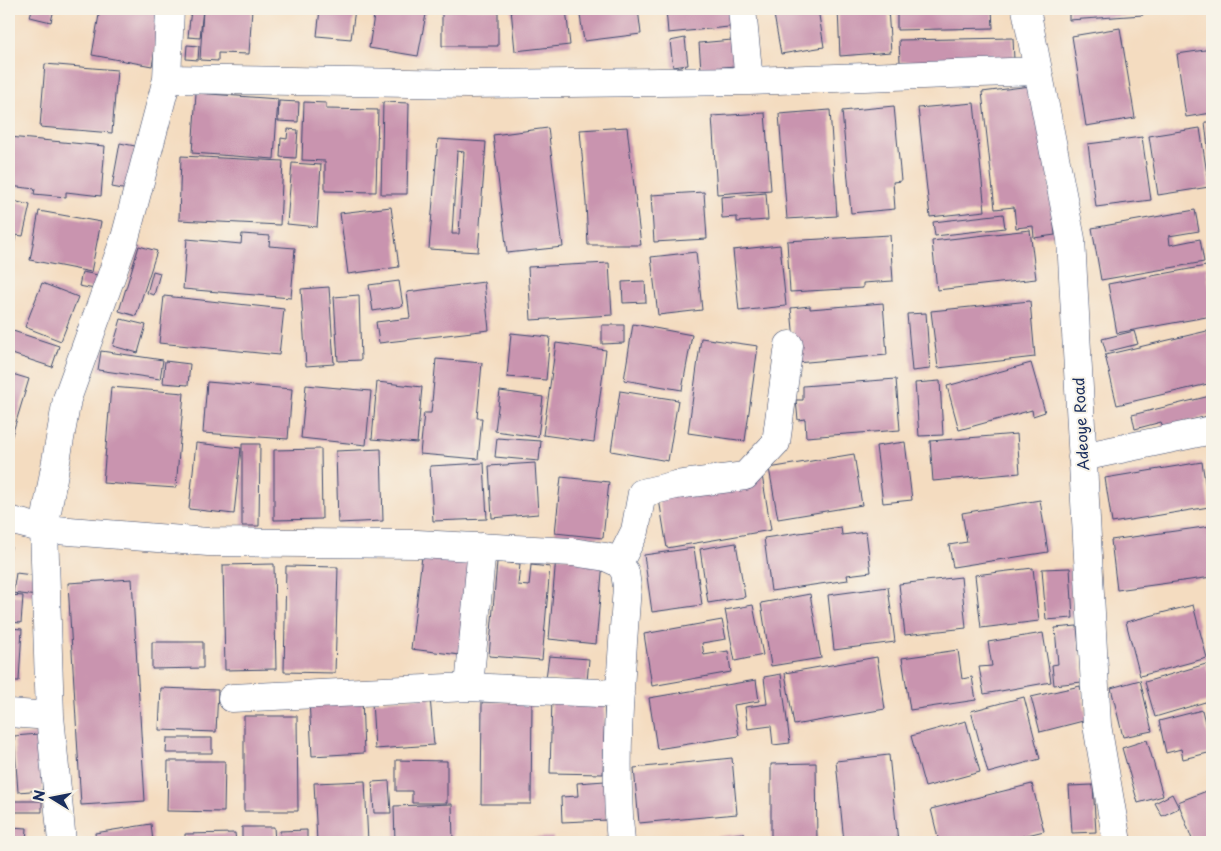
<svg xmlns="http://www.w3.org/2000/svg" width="1221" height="851" font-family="'Playpen Sans',sans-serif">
<rect width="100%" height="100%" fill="#f7f3e8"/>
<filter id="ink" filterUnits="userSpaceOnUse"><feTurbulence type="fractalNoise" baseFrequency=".02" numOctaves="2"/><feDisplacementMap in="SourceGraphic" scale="10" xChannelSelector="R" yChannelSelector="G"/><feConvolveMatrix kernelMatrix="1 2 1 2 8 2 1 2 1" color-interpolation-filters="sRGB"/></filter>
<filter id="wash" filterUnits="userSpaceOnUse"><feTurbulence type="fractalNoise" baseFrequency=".0096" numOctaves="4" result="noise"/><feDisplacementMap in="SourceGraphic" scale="20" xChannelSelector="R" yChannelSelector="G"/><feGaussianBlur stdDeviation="1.12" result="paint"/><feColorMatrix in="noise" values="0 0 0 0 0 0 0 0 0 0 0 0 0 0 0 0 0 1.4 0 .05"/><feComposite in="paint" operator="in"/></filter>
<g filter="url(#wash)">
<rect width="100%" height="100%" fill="#f4dcc0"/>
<g id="blocks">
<path fill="#c994af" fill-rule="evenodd" d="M32 9H54L51 22 30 17Z
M100 9H163L152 66 92 55Z
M191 9H203L200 38 188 37Z
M203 9H252L249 54 218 53V61L200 60Z
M320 9H355L351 39 317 36Z
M375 9H427L418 56 369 48Z
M442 9H498V46H442Z
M511 9H566L570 45 515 51Z
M579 9H638L641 34 584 41Z
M666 9H737L739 26 668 33Z
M773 9H818L824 47 781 54Z
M838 9H888L891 52 840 56Z
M897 9H992L993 28 897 30Z
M1069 9H1142L1143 15 1069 20Z
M1120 28 1135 118 1086 126 1072 36Z
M685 38 688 65 673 67 670 41Z
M1013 38 1014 60 900 62 899 40Z
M732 40 735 66 701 69 699 43Z
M187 45 199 46 198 60 186 59Z
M1212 49V113L1186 117 1177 54Z
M45 64 117 70 112 133 40 127Z
M1039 85 1055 235 1034 238 1033 226 1016 228 1014 207 995 209 982 92Z
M196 93 278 99 274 159 192 153Z
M279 101 299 102 298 122 278 121Z
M304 102 326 103V109L378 110 376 192 325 191V161L302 160Z
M383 102 409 103 407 194H381Z
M974 103 985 211 930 217 918 108Z
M894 106 901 181 893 182 895 209 851 213 842 111Z
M830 110 837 216 787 219 779 114Z
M765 113 771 190 717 194 712 116Z
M1205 122H1212V174H1211Z
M627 127 641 245H588L586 203 580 130Z
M548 128 563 247 507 253 493 135Z
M1200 128 1209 187 1158 195 1149 136Z
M288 129 298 130 296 158 280 157 281 138 287 139Z
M9 137 105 146 101 196 66 192V197L34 194 35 189 9 186Z
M1142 137 1151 200 1096 207 1088 144Z
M438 139 486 142 478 252 429 249ZM457 151 464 152 459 234H452Z
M120 143 135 146 128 190 112 187Z
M181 156 283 161 280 225 179 220Z
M292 163 321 165 317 227 287 224Z
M704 192 707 239 654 242 651 195Z
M766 193 768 220 737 222V217L722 218 721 197Z
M9 200 30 205 23 236 16 235 12 255 9 254Z
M391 207 399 267 348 274 340 213Z
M1195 210 1199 231 1169 236 1170 245 1200 239 1204 262 1101 280 1092 228Z
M39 211 101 222 91 272 30 260Z
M1003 214 1005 228 935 236 933 222Z
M1030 230 1036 279 937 290 932 241Z
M242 234 270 236 269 246 295 248 291 298 183 289 187 239 241 244Z
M890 235 893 281 863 283V288L790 292 787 241Z
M780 245 786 306 739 311 733 250Z
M139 246 157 251 136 316 119 311Z
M696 252 702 310 658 315 651 257Z
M609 263 612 315 531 320 528 267Z
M1206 266 1212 303V316L1117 333 1108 284Z
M153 271 160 273 154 295 147 293Z
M82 272 103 276 100 290 79 286Z
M399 281 403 306 373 311 369 285Z
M645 281 646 302 623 303 622 282Z
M484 282 489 330 379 343 376 322 410 318 407 292Z
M42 283 78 297 61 341 25 327Z
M329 287 334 364 306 366 301 289Z
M359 295 361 360 338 361 334 297Z
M164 296 284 309 279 355 159 343Z
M1030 301 1035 357 938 368 931 311Z
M883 303 887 355 796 363 791 308 810 306V309Z
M926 313 930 369 912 371 907 314Z
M121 319 146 325 138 353 113 346Z
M633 324 692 335 682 390 624 380Z
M602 325H624V343L602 344Z
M10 330 59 346 52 367 9 353V333Z
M1134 331 1138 344 1106 352 1102 339Z
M1207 331 1212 352V383L1117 405 1105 355Z
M511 333 550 337 546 380 507 377Z
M701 338 758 346 745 441 688 433Z
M556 343 606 350 594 442 543 435Z
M101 351 163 360 160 379 98 370Z
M436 359 482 363 477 418H482L478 459 420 454 424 413H431Z
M165 361 190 364 188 385 163 383Z
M1031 363 1045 412 1033 416 1032 410 959 430 947 386Z
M9 373 29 379 9 445Z
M896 379 900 430 806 437 805 419 798 420 796 400H803V386Z
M940 381 943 435 919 436 915 383Z
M207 382 292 389 288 439 203 433Z
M377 382 422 387 417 443 372 439Z
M306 385 371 391 366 445 301 438Z
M111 387 184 393 176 488 103 483Z
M500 391 543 397 538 437 495 431Z
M620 391 678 400 668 461 611 451Z
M1210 396 1212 405V415L1163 427 1161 422 1135 429 1132 415Z
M1017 434 1020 473 933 481 930 441Z
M497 438 541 441 539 461 495 457Z
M905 442 912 500 883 503 876 446Z
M196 443 241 448 234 514 189 509Z
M242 444H260L259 526H242Z
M321 449 322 519 274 520V450Z
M381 449 383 521 338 523 336 451Z
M854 454 862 505 778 519 769 468Z
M1202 462 1209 507 1112 523 1105 478Z
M484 463 487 519 433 521 430 466Z
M535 463 538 514 492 518 489 466Z
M762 475 771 530 667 548 658 493Z
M561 477 609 482 603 538 555 533Z
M1040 500 1048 552 953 567 949 545 967 542 962 513Z
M9 525 14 526 10 554H9Z
M1211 526 1212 577 1117 590 1111 540Z
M841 527 842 535 866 532 871 572 847 575 848 580 771 591 764 538Z
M736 543 745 597 708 603 700 549Z
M423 548 472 554 460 655 411 649Z
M694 548 702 605 652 612 644 555Z
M556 557 603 561 596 644 549 639Z
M497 562 520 564 518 585 529 586 531 565 550 567 542 660 489 656Z
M274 564 276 669 225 670 223 565Z
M286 566 338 567 335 673 284 672Z
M1033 568 1039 621 981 628 975 575Z
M1070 568 1073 618 1046 620 1042 569Z
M16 573 40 576 37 596 13 593Z
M961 577 966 628 905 635 899 584Z
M132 579 145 801 81 805 68 583Z
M888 587 895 642 834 650 828 595Z
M810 594 821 658 771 666 761 603Z
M9 595 23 596 21 623 9 622Z
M753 605 763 655 735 661 725 610Z
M1193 605 1207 658 1140 676 1126 622Z
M722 620 726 639 702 643 704 655 728 651 731 672 652 686 644 634Z
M1077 626 1082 682 1054 685 1052 665 1058 664 1055 628Z
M9 628 22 629 19 681H9Z
M1043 633 1051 682 984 694 979 667 992 666 988 642Z
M152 642H203V668L152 669Z
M958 650 962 679 972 677 976 700 910 710 902 658Z
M549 656 589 659 587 682 546 678Z
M877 657 885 709 794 725 785 673Z
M1206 664 1212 684V700L1155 717 1145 682Z
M781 674 790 743 773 745 771 726 748 729 745 707 767 704 764 677Z
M756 680 759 701 734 705 739 736 657 749 649 698Z
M1140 680 1152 731 1123 737 1111 688Z
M1080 686 1087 720 1040 732 1031 697Z
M161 688 218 690 216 732 159 730Z
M362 697 364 753 312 756 309 699Z
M430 697 434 745 375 749 372 702Z
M552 697 605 699 603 774 550 773Z
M1024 697 1040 759 988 773 971 711Z
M482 702H532L531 804H481Z
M1202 710 1212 752 1183 759 1181 749 1166 753 1159 721Z
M244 716H297L298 811H244Z
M966 721 980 772 925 787 911 736Z
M39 734 41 764H45L46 777 42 778 43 790 18 792 14 736Z
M167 738H212V753H166Z
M1147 740 1163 796 1138 803 1122 748Z
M889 755 898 842H844L836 761Z
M732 758 737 814 639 823 634 768Z
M396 760 447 761V803H412V791H396Z
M168 761H225L224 812 167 811Z
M816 763 817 842H771V764Z
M365 781 368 842H317L314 783Z
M389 781 391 813H374L372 782Z
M605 781 607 820 562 822 561 797 578 796 577 783Z
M1032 784 1044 831 999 842H939L931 809Z
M1093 785 1096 832 1072 833 1069 786Z
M1212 789V842H1193L1178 802Z
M1172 794 1179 808 1162 816 1155 803Z
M9 801H42V812H9Z
M452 804 453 842H395L394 806Z
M151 824 153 842H96L95 833Z
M9 827 27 828 26 842H9Z
M242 827H274L275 842H242Z
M307 830V842H281L280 831Z
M235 833 236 842H185V834Z
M744 833 745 842H686V841Z
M553 837V842H530V838Z
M1100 837 1101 842H1084Z"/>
</g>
</g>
<g filter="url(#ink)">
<use href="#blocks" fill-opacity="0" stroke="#3c496d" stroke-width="1"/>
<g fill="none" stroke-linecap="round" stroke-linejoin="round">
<g stroke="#3c496d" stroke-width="29">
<path id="minor" d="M742 9 749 81
M1026 9 1071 239 1097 725 1117 842
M167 79 467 84 749 81 1038 71
M1082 457 1212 430
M9 520 44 529 208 542 417 544 572 552 606 557 619 563 625 572 627 587C621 671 613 758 621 842
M619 563 635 531 642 493 676 485 745 476 776 443 789 345
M469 687 482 547
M232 698 469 687 620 694
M9 713 50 716
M62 842 50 716 44 529 67 399 125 238 167 79 170 9"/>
</g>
<use href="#minor" stroke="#fff" stroke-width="28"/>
</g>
</g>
<g text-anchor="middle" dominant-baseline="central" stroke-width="4" stroke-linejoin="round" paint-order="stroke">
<g font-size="15" fill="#1b2f5e" stroke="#f7f3e8">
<text transform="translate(1080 424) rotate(-93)">Adeoye Road</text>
</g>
</g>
<rect width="1221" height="851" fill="none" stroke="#f7f3e8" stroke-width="30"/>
<g transform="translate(52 798) rotate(280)" stroke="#f7f3e8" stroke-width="4" paint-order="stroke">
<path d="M0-4L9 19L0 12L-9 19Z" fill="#1b2f5e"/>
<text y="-8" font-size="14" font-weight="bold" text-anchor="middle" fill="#1b2f5e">N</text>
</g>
</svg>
